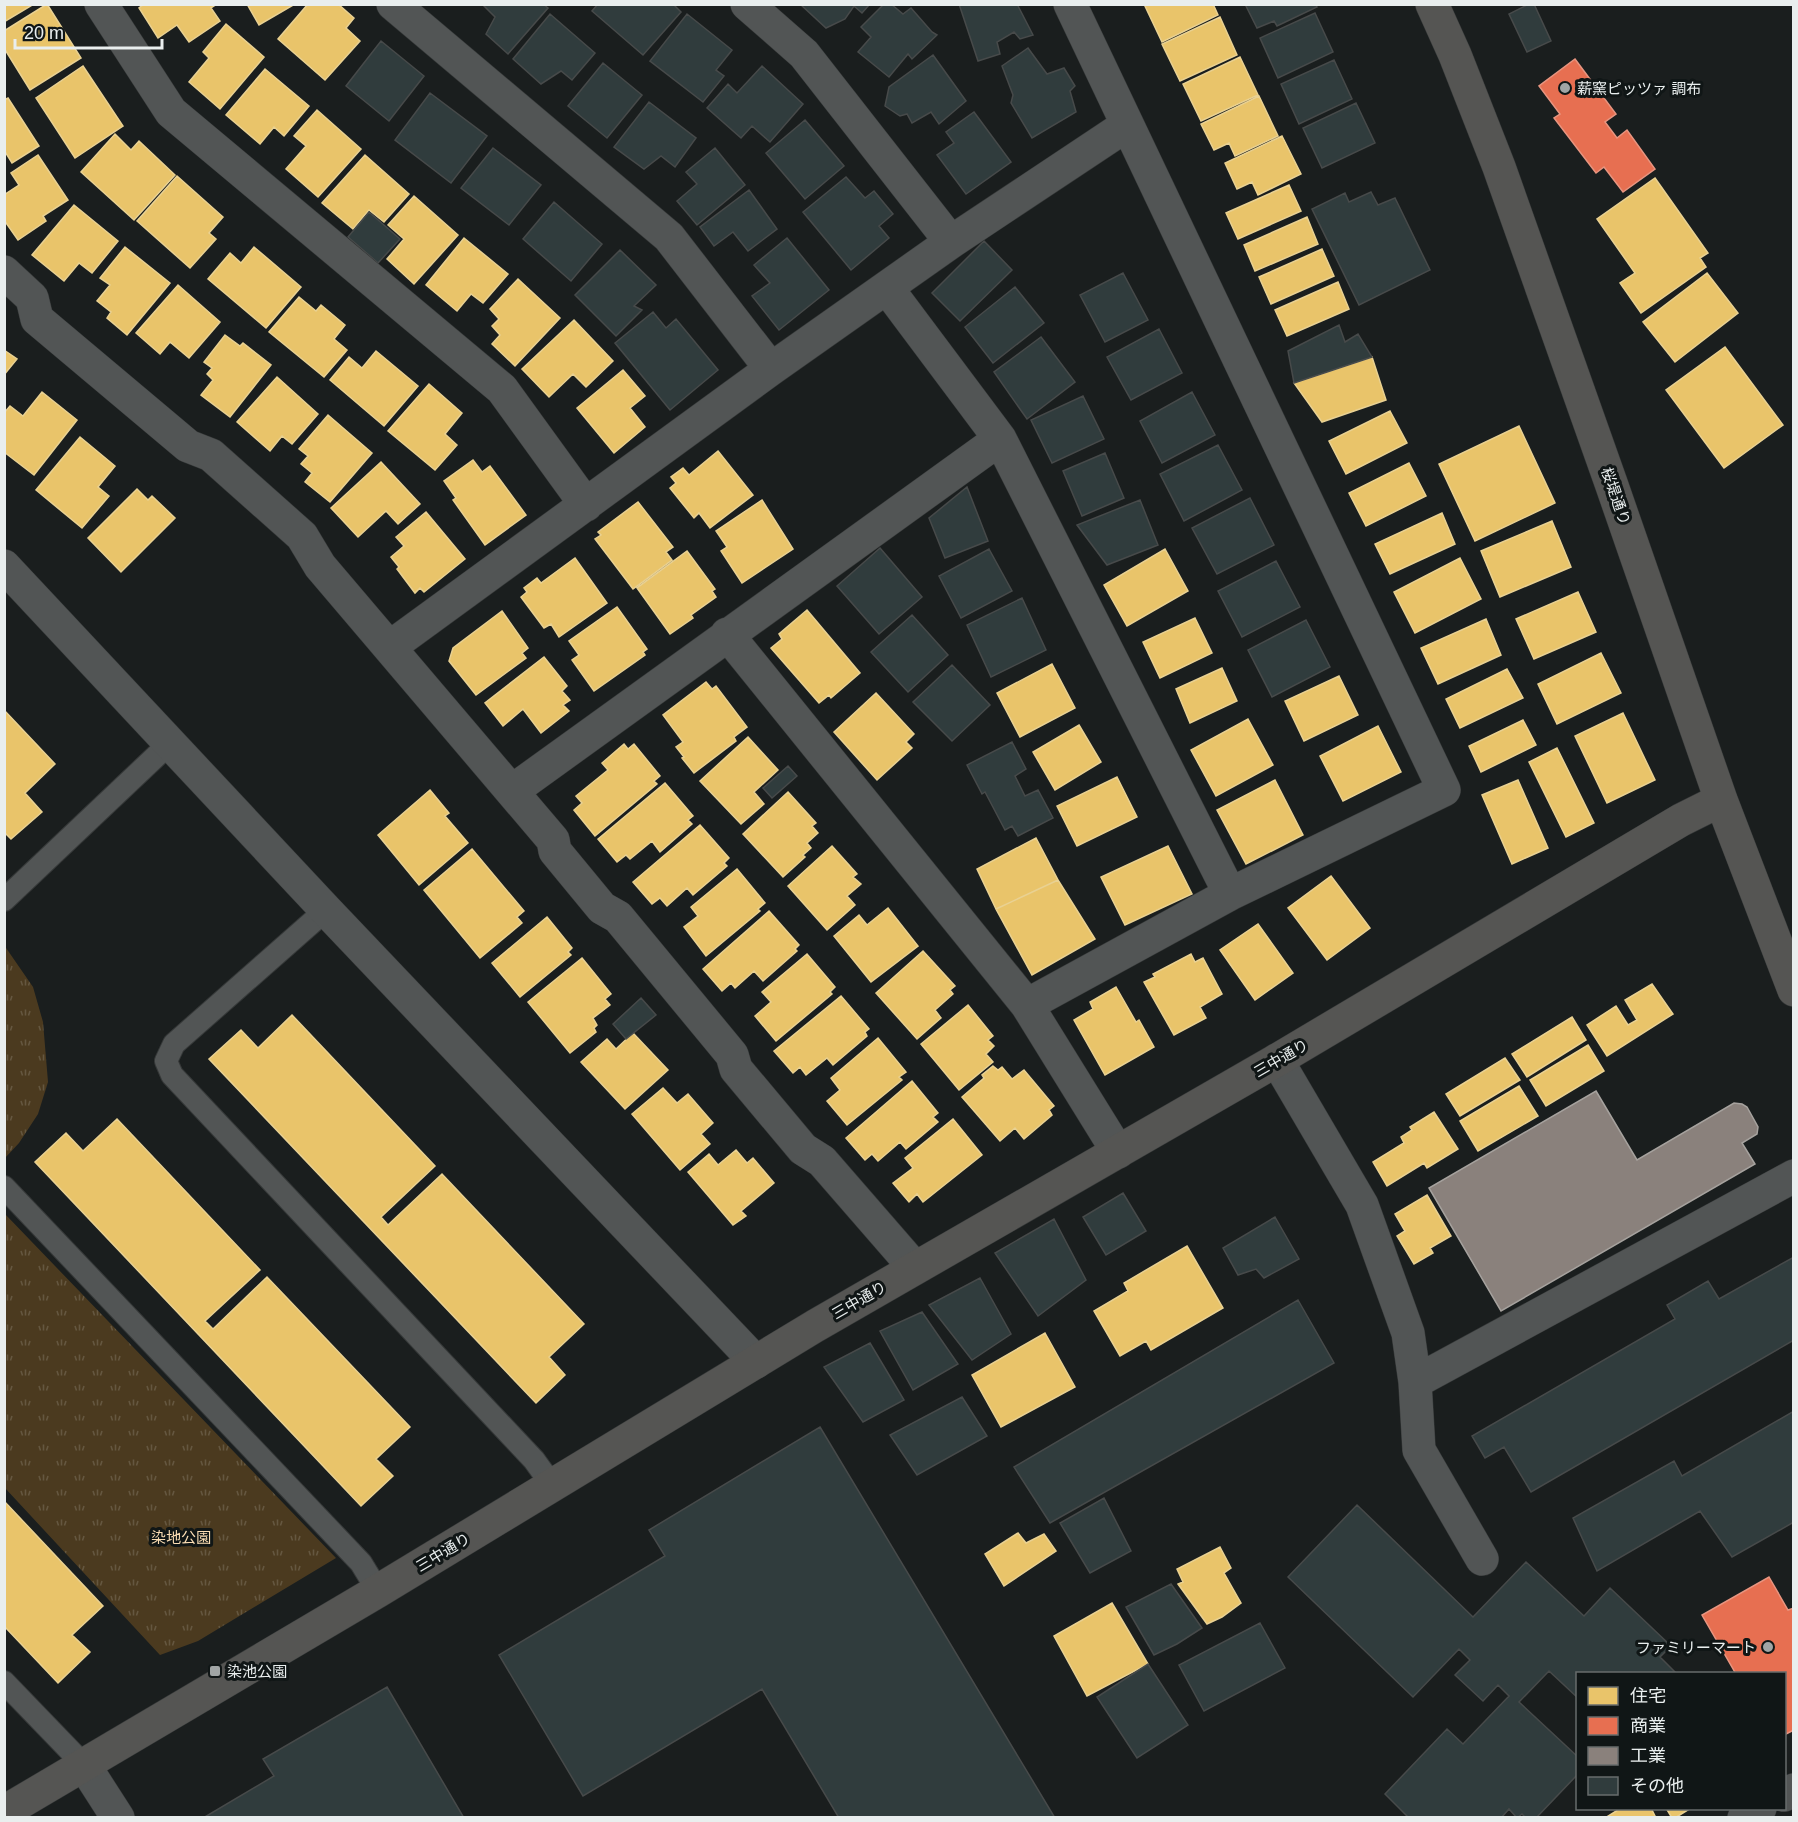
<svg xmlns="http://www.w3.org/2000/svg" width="1798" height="1822" font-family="Helvetica,'Noto Sans JP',sans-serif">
<defs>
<pattern id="grass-tufts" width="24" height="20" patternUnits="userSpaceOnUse" patternTransform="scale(1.5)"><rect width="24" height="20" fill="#4b3a1f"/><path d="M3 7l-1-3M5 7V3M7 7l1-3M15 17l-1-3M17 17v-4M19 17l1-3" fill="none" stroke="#655740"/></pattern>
</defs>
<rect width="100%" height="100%" fill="#1a1e1e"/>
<path fill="url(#grass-tufts)" d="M4 945 33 987 43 1022 48 1082 38 1114 19 1143 5 1158Z
M5 1214 336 1558 198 1641 160 1655 5 1488Z"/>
<path fill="#e9c46a" stroke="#e9d192" stroke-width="1.5" d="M4 4H34L4 22Z
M47 4 81 58 30 90 4 48V31Z
M144 4H217L211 8 220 21 189 42 177 25 158 38 139 8Z
M247 4H295L259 25Z
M308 4H338L354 18 346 28 360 41 325 80 278 39Z
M1144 4H1213L1218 15 1162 42Z
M1220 17 1237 55 1180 81 1162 44Z
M226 24 264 57 220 109 189 82 209 58 203 52Z
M1240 57 1258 95 1201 121 1183 84Z
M83 66 123 126 75 158 36 98Z
M265 69 309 106 284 136 274 127 260 144 226 115Z
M1259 96 1278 136 1235 156 1229 143 1214 150 1201 124Z
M8 98 39 146 12 163 4 150V100Z
M317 110 361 149 318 197 286 169 306 146 294 136Z
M115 134 131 150 139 141 175 175 134 220 81 172Z
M1282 136 1301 174 1258 195 1252 182 1237 189 1225 163Z
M38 155 68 200 43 216 46 221 18 240 4 220V195L19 185 11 173Z
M365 155 409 194 384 222 369 210 353 229 322 203Z
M177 176 223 217 209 233 216 239 190 268 137 221Z
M1655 178 1708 253 1700 258 1706 267 1641 313 1620 283 1635 273 1597 219Z
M1289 185 1301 211 1238 239 1226 213Z
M414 196 458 235 414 284 387 259 404 239 388 225Z
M74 205 118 241 92 273 79 263 64 281 32 255Z
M1307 217 1318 244 1255 271 1244 245Z
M464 238 508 274 483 303 471 294 457 311 426 285Z
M125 247 170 283 127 335 107 318 111 312 97 301 110 285 100 278Z
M254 247 301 287 266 328 208 279 230 253 241 263Z
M1322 249 1334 276 1271 304 1259 277Z
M1707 273 1738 313 1675 362 1643 322Z
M518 279 560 318 515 366 492 344 500 335 492 326 499 319 490 309Z
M1338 282 1349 309 1287 336 1275 310Z
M178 285 220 322 189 358 170 342 160 354 136 333Z
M299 297 316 311 321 305 345 325 334 339 347 350 324 377 269 332Z
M574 320 613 361 586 387 573 374 549 397 522 369Z
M225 335 240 346 243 343 271 365 230 417 201 395 213 380 207 374 212 368 204 362Z
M1725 347 1783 425 1724 468 1666 390Z
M4 350 17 359 4 375Z
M376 351 418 386 384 426 330 380 349 357 362 368Z
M1372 357 1386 400 1322 422 1294 383Z
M623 370 645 396 630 408 645 427 614 453 577 408Z
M277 377 318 414 292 444 282 436 270 451 237 422Z
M429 384 462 413 445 434 457 445 435 470 388 431Z
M42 392 77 420 34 475 4 452V413L10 406 23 416Z
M1390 411 1407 443 1346 474 1329 441Z
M328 415 372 453 330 502 305 482 312 473 301 464 308 456 299 449Z
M1519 426 1555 503 1475 541 1439 464Z
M80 437 115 466 98 487 109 496 82 528 36 490Z
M718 451 753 495 710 528 699 513 694 518 670 488 676 483 671 477 683 468 689 475Z
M473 460 482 472 490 466 526 515 485 545 453 500 456 498 444 481Z
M381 462 420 504 398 524 386 511 358 537 331 508Z
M1409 463 1426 496 1366 526 1349 493Z
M137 489 148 500 152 496 175 518 121 572 88 538Z
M762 500 793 549 742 583 721 551 727 547 716 531Z
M638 502 673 547 666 552 672 560 633 589 595 539 601 535 598 532Z
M426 512 465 559 424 592 420 588 415 593 397 569 399 567 391 557 404 546 396 537Z
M1442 513 1455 544 1390 574 1375 544Z
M1552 521 1571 567 1500 597 1481 551Z
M1165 549 1188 591 1127 626 1104 585Z
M687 551 715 589 712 591 716 597 691 615 693 618 670 634 637 588Z
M575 558 607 603 559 637 551 624 544 628 521 597 527 592 524 588 537 578 541 583Z
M1460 558 1481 599 1415 633 1394 592Z
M1578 592 1596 632 1534 659 1516 619Z
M617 607 647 649 643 652 645 655 594 691 572 660 579 655 569 641Z
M807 610 860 673 831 698 829 695 819 703 771 648 782 639 779 634Z
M502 611 528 648 522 653 526 658 476 695 449 661 453 648Z
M1195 618 1212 653 1160 678 1143 642Z
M1486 619 1501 655 1438 684 1421 648Z
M1601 653 1621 693 1557 724 1538 684Z
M544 657 567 686 562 691 570 700 563 705 569 711 541 733 523 709 503 726 485 703Z
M1052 664 1075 708 1020 737 997 693Z
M1222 668 1237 701 1190 723 1176 689Z
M1507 669 1523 698 1460 728 1446 699Z
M1339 676 1358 715 1304 741 1285 701Z
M706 682 712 689 716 686 747 727 734 737 736 741 694 773 682 758 684 757 676 747 683 742 663 715Z
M876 693 914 734 906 742 912 748 877 780 834 732Z
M4 710 55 764 25 793 42 812 11 839 4 832Z
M1623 713 1655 780 1607 803 1575 736Z
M1248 719 1273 765 1216 796 1191 750Z
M1523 720 1536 745 1481 772 1469 746Z
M1079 725 1101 762 1055 790 1033 752Z
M1378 726 1401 772 1343 801 1320 756Z
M748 737 778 770 754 792 764 804 741 824 700 781Z
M624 744 628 749 634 744 660 776 654 781 657 784 595 836 574 810 582 803 576 796 608 770 602 763Z
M1557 748 1594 823 1566 837 1529 762Z
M1117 777 1137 817 1077 846 1057 806Z
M1275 780 1303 835 1246 864 1217 810Z
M1518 780 1548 848 1512 864 1482 795Z
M665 783 693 816 688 820 692 824 660 852 652 841 630 859 626 855 617 862 598 839Z
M430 790 449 813 445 816 468 843 419 885 378 835Z
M788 792 816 823 812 826 818 833 807 843 811 848 803 855 805 857 783 877 743 834Z
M700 825 729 858 724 863 727 866 693 895 687 888 667 906 660 898 652 904 633 882Z
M1036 838 1058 880 996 909 977 869Z
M832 846 857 874 853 877 861 884 847 896 855 905 827 930 788 886Z
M1168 846 1192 894 1125 925 1101 877Z
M472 849 524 911 517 917 522 923 480 958 424 890Z
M737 869 765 903 758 909 760 911 706 956 684 927 698 916 691 907Z
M1331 876 1370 928 1327 960 1288 908Z
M1058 880 1095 939 1032 975 996 909Z
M888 908 918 946 871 982 834 936 859 915 867 925Z
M769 911 799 945 795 949 797 951 763 981 754 971 735 988 731 983 722 991 703 969Z
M547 917 572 948 568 952 571 955 520 997 492 963Z
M1258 924 1293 973 1255 1000 1220 950Z
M923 951 955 986 950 990 953 994 935 1010 941 1018 917 1039 876 993Z
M807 954 835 987 830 992 832 994 776 1041 755 1016 771 1002 762 992Z
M1191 954 1195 962 1203 958 1222 994 1200 1007 1206 1018 1174 1035 1144 982 1155 977 1153 974Z
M582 958 611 994 605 999 610 1005 593 1018 597 1025 594 1028 596 1032 570 1053 528 1002Z
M1652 984 1673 1014 1607 1056 1587 1025 1616 1006 1628 1025 1637 1020 1625 1000Z
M1116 987 1136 1022 1139 1020 1154 1047 1105 1075 1074 1020 1093 1009 1090 1002Z
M841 996 869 1029 865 1032 867 1036 833 1065 827 1058 806 1075 800 1067 793 1073 774 1051Z
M968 1005 993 1036 988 1040 994 1046 986 1054 993 1062 959 1090 921 1044Z
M292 1015 435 1166 381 1217 388 1225 442 1174 584 1324 549 1357 565 1375 536 1403 209 1059 241 1030 258 1048Z
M1572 1017 1586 1040 1527 1077 1512 1054Z
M633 1033 668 1070 625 1109 581 1062 607 1039 616 1049Z
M878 1038 906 1072 899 1077 902 1080 847 1125 827 1101 840 1090 831 1078Z
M1588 1045 1604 1071 1546 1106 1530 1080Z
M1505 1058 1520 1080 1460 1116 1446 1094Z
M993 1066 998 1070 1002 1067 1012 1079 1024 1070 1054 1106 1049 1110 1052 1115 1024 1139 1015 1128 1000 1141 962 1097 984 1078 982 1075Z
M912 1081 938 1113 933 1117 938 1122 906 1149 900 1142 878 1161 872 1154 865 1160 846 1138Z
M1519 1086 1538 1116 1478 1151 1460 1121Z
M663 1088 677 1103 688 1094 713 1123 701 1134 710 1144 680 1170 632 1114Z
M1434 1112 1458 1149 1427 1168 1424 1163 1387 1186 1373 1162 1404 1143 1401 1137 1412 1130 1410 1127Z
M117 1119 260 1270 205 1321 213 1329 267 1277 410 1427 376 1459 393 1476 361 1506 35 1162 66 1133 83 1151Z
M953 1119 982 1155 923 1202 917 1194 909 1202 893 1183 913 1168 905 1158Z
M736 1150 747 1163 753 1158 774 1183 741 1211 746 1216 733 1225 688 1172 709 1154 718 1165Z
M1427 1195 1451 1236 1430 1248 1433 1253 1414 1264 1397 1236 1405 1231 1395 1214Z
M1187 1246 1223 1308 1151 1350 1146 1341 1120 1356 1094 1311 1128 1291 1124 1283Z
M1045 1333 1075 1387 1001 1427 972 1375Z
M4 1501 103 1606 72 1635 90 1652 58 1683 4 1626Z
M1018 1533 1026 1543 1044 1534 1056 1551 1004 1586 985 1554Z
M1220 1547 1231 1568 1224 1573 1241 1603 1222 1617 1207 1624 1178 1584 1183 1582 1177 1569Z
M1112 1603 1148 1664 1087 1696 1054 1636Z
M1621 1808H1651L1656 1818H1605Z
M1666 1808H1691L1675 1818H1672Z"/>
<path fill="#e76f51" stroke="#e89580" stroke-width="1.5" d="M1575 59 1616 114 1605 122 1617 138 1627 130 1655 169 1623 192 1604 167 1596 173 1554 118 1560 114 1539 86Z
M1769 1577 1788 1610 1794 1608V1730L1784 1735V1674H1736L1702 1615Z"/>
<path fill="#8a817c" stroke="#a6a29e" stroke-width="1.5" d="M1596 1091 1637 1160 1734 1103 1742 1104 1747 1107 1758 1127 1757 1134 1742 1143 1755 1164 1501 1311 1429 1188Z"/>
<path fill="#303c3d" stroke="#474a4a" stroke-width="1.5" d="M482 4H543L548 8 508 54 486 34 495 17Z
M598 4H673L681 12 643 55 592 11Z
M800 4H870L862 13 854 6 845 19 826 28Z
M884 4H891L903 14 911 8 932 32 937 35 912 59 908 54 889 77 858 52 871 37 861 27Z
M959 4H1017L1033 35 1020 39 1014 32 997 42 1000 54 978 61Z
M1245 4H1315L1317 7 1277 26 1274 21 1257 28Z
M1529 4H1534L1551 41 1527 52 1509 14Z
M1315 13 1333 52 1278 78 1260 38Z
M550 14 595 53 572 80 561 71 541 84 513 59Z
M687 14 732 50 716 70 724 76 703 102 650 61Z
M381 41 424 76 389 121 346 86Z
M1028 48 1047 74 1064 68 1075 86 1070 91 1076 112 1032 138 1011 103 1013 95 1002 66Z
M933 55 966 101 939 124 931 112 912 123 907 114 900 116 885 106 889 87Z
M1334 60 1352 99 1299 124 1281 84Z
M603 63 642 95 607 138 568 106Z
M762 66 803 104 770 142 752 126 741 138 707 108 728 84 737 93Z
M430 93 487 136 451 183 395 140Z
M649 102 696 138 675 167 661 156 644 169 614 147Z
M1356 103 1375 143 1322 168 1303 128Z
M974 112 1011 162 966 194 937 155 954 143 946 132Z
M805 120 844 166 805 199 766 153Z
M493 148 541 185 509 225 461 188Z
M715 148 745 185 697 225 677 201 697 184 686 172Z
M846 177 865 198 874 191 893 214 879 226 889 238 851 270 803 212Z
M749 190 777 229 748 251 733 232 714 246 700 227Z
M1371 192 1378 205 1395 198 1430 270 1359 305 1312 209 1345 193 1349 202Z
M554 202 602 244 571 281 523 239Z
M369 212 400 239 378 263 348 237Z
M787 238 829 290 779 330 752 296 770 283 754 265Z
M984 241 1012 270 960 321 932 293Z
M620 250 656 285 634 306 642 310 616 336 575 295Z
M1123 273 1148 320 1105 342 1080 295Z
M1015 287 1044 323 993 363 965 327Z
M653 312 666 328 676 319 718 370 670 410 615 343Z
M1339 325 1345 342 1358 334 1372 357 1294 383 1288 351Z
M1159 329 1182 373 1131 400 1107 357Z
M1041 337 1075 382 1027 419 994 372Z
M1192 392 1215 435 1162 463 1140 421Z
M1083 396 1104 439 1052 463 1031 420Z
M1218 445 1242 490 1184 521 1160 474Z
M1105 453 1124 498 1082 516 1063 471Z
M967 487 988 541 945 558 929 518Z
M1250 498 1274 545 1217 574 1192 528Z
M1140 500 1158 545 1107 565 1077 525Z
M880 548 922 597 879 634 837 586Z
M989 549 1012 591 961 618 939 576Z
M1276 561 1300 607 1242 637 1218 591Z
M1022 598 1046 650 991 677 967 625Z
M912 615 948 655 908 692 871 652Z
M1306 620 1330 667 1272 697 1248 650Z
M952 665 990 705 952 741 913 702Z
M1012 742 1026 769 1015 776 1025 796 1038 790 1053 818 1018 836 1012 826 1005 830 985 792 982 794 967 765Z
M788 766 797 776 772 798 763 788Z
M641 998 656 1015 626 1039 613 1024Z
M1123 1193 1146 1231 1106 1255 1083 1217Z
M1275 1217 1299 1259 1264 1278 1256 1269 1238 1275 1223 1248Z
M1054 1219 1086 1280 1038 1316 995 1253Z
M1794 1257V1340L1531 1492 1504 1447 1485 1458 1472 1436 1675 1319 1667 1305 1708 1281 1719 1299Z
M980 1278 1011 1334 972 1360 929 1305Z
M1298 1300 1334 1363 1050 1523 1014 1467Z
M922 1312 958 1364 913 1390 880 1331Z
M870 1343 904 1400 863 1422 824 1367Z
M962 1397 987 1436 917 1475 890 1435Z
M1794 1411V1522L1732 1557 1700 1511 1597 1571 1573 1518 1674 1461 1682 1476Z
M820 1427 1055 1818H839L762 1689 583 1796 499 1655 665 1556 649 1530Z
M1104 1498 1131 1551 1090 1573 1060 1523Z
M1357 1505 1473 1617 1526 1562 1584 1616 1610 1588 1671 1646 1660 1657 1677 1674H1578V1698L1549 1671 1519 1702 1578 1757V1774L1536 1818H1526L1522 1814 1517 1818 1509 1809 1501 1818H1409L1385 1794 1447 1729 1463 1744 1509 1696 1498 1685 1483 1701 1455 1675 1470 1660 1459 1649 1413 1697 1288 1577Z
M1171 1584 1202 1628 1177 1644 1154 1655 1126 1607Z
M1260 1623 1285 1668 1204 1711 1179 1665Z
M1148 1664 1188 1725 1137 1758 1097 1697Z
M387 1687 464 1818H203L274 1776 263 1759Z"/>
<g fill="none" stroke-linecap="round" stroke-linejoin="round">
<g stroke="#363939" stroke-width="24">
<path id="lane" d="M4 900 170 743
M326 910 174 1044 166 1061 172 1075 534 1460 552 1485
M4 1187 361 1563 378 1591
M4 1682 84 1765"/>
</g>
<g stroke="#363939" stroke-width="34">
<path id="street" d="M101 4 171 112 502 389 586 505
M393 4 669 237 771 369
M747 4 804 54 951 242
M1070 4 1444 790 1230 894
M4 272 32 298 37 319 188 446 211 455 302 536 320 566 553 840 555 851 602 908 618 917 732 1055 736 1069 803 1149 822 1161 915 1268
M887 288 1000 439 1230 894 1027 1005
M4 566 326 910 756 1362
M727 634 1027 1005 1118 1152
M390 647 771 369 951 242 1127 125
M512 791 1000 439
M1277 1060 1362 1205 1408 1333 1415 1382 1419 1450 1482 1559
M1415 1382 1794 1176
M84 1765 118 1818
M1784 1795 1794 1790
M1744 1818 1760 1808"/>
</g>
<g stroke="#363939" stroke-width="34">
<path id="secondary" d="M1432 4 1455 55 1499 167 1611 483 1721 800 1794 990
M4 1812 378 1591 815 1326 1277 1060 1681 820 1721 800"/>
</g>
<use href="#lane" stroke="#525555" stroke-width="22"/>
<use href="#street" stroke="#525555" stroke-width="33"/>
<use href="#secondary" stroke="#555553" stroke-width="33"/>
</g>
<g fill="#a1a5a5" stroke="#101616" stroke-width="2">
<circle cx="1565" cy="88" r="6"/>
<circle cx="1768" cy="1647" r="6"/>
<rect x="209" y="1665" width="12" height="12" rx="3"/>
</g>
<g text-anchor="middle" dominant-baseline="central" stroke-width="6" stroke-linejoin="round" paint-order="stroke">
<g font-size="15" fill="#e9eeee" stroke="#101616" text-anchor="start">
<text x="1577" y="88">薪窯ピッツァ 調布</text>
<text x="1756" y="1647" text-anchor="end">ファミリーマート</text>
<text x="227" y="1671">染池公園</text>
</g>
<g font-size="15" fill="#e9eeee" stroke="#101616">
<text transform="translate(1616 496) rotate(71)">桜堤通り</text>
<text transform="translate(1281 1058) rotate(-30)">三中通り</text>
<text transform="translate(859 1300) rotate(-30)">三中通り</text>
<text transform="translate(443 1552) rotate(-31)">三中通り</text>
</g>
<g font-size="15" fill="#fcdeb4" stroke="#101616">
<text x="181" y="1537">染地公園</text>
</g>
</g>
<rect width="1798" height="1822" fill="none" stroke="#e9eeee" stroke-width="12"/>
<rect x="1576" y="1672" width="210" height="138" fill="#101616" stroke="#676c6c" stroke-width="1.5"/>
<rect x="1588" y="1687" width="30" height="18" fill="#e9c46a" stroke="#676c6c" stroke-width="1.5"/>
<text x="1630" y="1702" font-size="18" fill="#e9eeee">住宅</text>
<rect x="1588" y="1717" width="30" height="18" fill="#e76f51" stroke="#676c6c" stroke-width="1.5"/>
<text x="1630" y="1732" font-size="18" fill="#e9eeee">商業</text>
<rect x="1588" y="1747" width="30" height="18" fill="#8a817c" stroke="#676c6c" stroke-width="1.5"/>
<text x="1630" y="1762" font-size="18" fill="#e9eeee">工業</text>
<rect x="1588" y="1777" width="30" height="18" fill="#303c3d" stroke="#676c6c" stroke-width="1.5"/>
<text x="1630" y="1792" font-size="18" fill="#e9eeee">その他</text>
<path d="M15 39v9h147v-9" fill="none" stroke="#e9eeee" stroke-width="3"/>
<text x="24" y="39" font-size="18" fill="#e9eeee" stroke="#101616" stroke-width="4.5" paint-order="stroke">20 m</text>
</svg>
